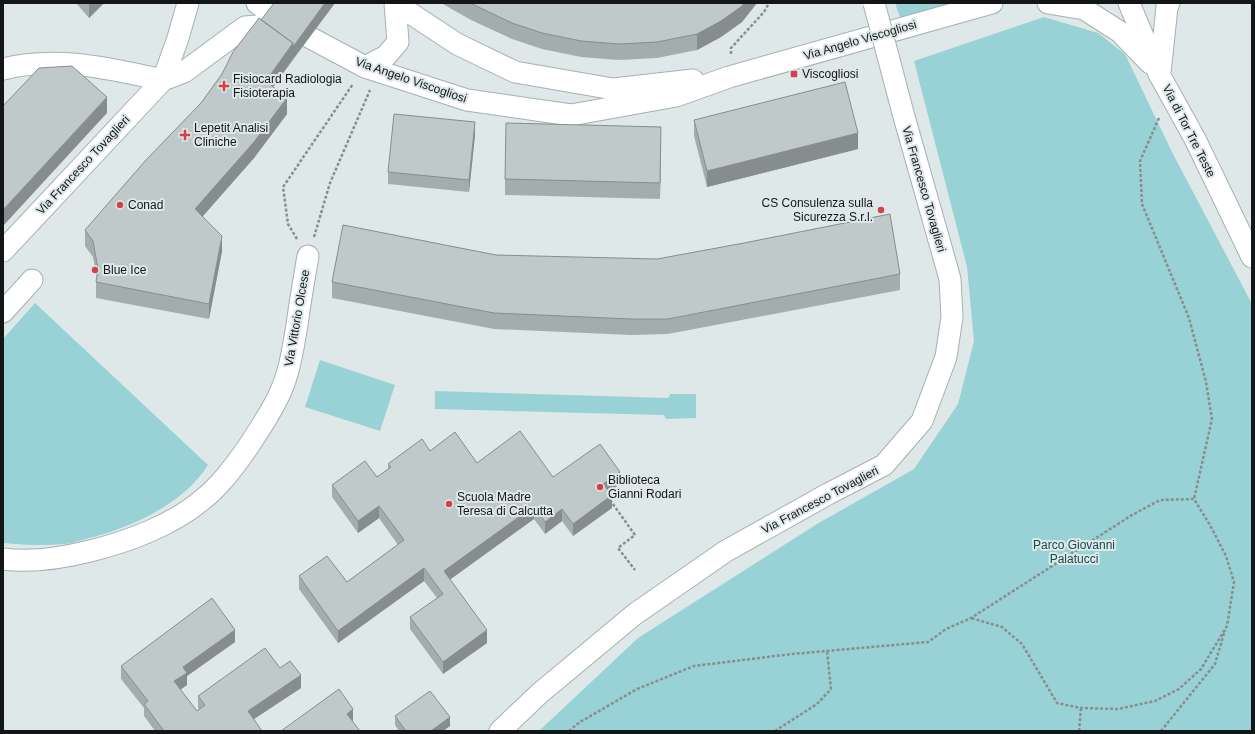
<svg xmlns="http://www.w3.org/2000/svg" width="1255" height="734" font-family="Arial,sans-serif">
<rect width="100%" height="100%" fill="#dfe8e9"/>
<path fill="#99d2d6" d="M895 3H971L902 23Z
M1044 17 1098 33 1125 54 1172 152 1252 304V731H539L638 638 817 524 914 469 958 404 974 341 967 267 914 61Z
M35 303 208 465C183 505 128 529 85 539 78 541 71 544 64 544 44 546 23 545 3 543V339Z
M320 360 395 385 380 431 305 407Z
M435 391 668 398 670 394H696V418L666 419 664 415 435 409Z"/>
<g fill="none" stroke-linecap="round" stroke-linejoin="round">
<g stroke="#a7b0b1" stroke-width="23">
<path id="minor" d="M257 3 274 15
M395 3 457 44 515 72 613 89 693 80
M1048 3 1084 9 1120 32 1150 63
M1129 3 1159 74 1195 139 1252 257
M309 37 365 67 467 100 571 115 676 96 729 77 992 3
M365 67 386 56 398 42 395 3
M3 69C57 55 110 69 163 80
M1160 73 1167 7 1169 3
M163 80 184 72 245 27 267 25
M3 251 163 80 178 38 188 3
M3 312 32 280
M3 559C32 563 62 558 90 551 127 542 173 525 202 500 220 486 233 468 246 450 258 432 271 413 280 393 290 371 293 348 297 325 300 302 304 279 308 256
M500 731 540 693 635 614 726 551 828 494 884 465 922 421 946 357 952 317 950 279 903 113"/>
</g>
<path stroke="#878e8e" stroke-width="2.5" stroke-dasharray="3 2" stroke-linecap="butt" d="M731 54V48L764 12 769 3
M1159 118 1140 161 1142 204 1189 318 1206 382 1212 419 1194 499
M314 237 330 183 370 90
M297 239 288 224 283 187 353 84
M610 500 635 535 618 548 635 570
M569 731 580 722 637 689 694 666 792 654 928 642 946 629 971 618 1132 515 1160 500 1194 499 1210 525 1226 556 1234 582 1227 626 1201 669 1179 689 1155 701 1118 709 1081 708 1057 703 1022 644 1002 627 971 618
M775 731 817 704 831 689 827 650
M1079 731 1081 708
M1161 731 1215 664 1225 630"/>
<use href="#minor" stroke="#fff" stroke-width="21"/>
<g stroke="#a7b0b1" stroke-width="23" stroke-linecap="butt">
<path id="minor-bridge" d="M874 3 903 113"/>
</g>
<use href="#minor-bridge" stroke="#fff" stroke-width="21"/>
</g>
<path fill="#a4adad" d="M76 3H104L89 18Z
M335 3 273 87 287 114 254 158 203 216 222 251 209 319 96 298V282L97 278 93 257 85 246V230L201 103 261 20Z
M441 3H757L742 22 721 37 697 50 657 58 619 60 581 57 542 49 512 39 471 20Z
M694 120 858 149 707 187 694 136Z
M475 135 469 192 388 184V172Z
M661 143 660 199 505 195V179Z
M496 255 900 274V290L668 334 631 335 494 329 332 298V282Z
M430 451 477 463 553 477 620 484 609 492 612 508 573 536 562 521 545 534 534 519 450 579 487 643 443 674 410 629V617L437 598 424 581 338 643 299 589V576L347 582 398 545 379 518 358 533 332 497V485L377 477 388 469V464Z
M235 642 187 676V685L180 690 197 711 199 709 198 708V696L280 668 301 688 254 719 262 731H155L144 716V708L121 679V666Z
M395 716 450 726 443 731H399L395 725Z"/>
<path fill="#868d8d" d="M89 3H104L89 18Z
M325 3H335L293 59V47Z
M744 3H757L742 22 721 37 697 50V34Z
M293 43V59L266 97V81Z
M107 97V113L3 226V210Z
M287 98V114L254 158 195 225V209Z
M475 122V135L469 192V180Z
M661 127V143L660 199V183Z
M858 133V149L707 187V171Z
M222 236V251L209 319V304Z
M620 472V484L603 496V484Z
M612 495V508L573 536V524Z
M379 506V518L358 533V521Z
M534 506V519L444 584V571Z
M562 509V521L545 534V522Z
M424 568V581L338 643V631Z
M235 630V642L187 676V685L174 694V681L183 667Z
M487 630V643L443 674V662Z
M301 675V688L248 723V711Z
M353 709V722L347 714Z
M450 717V726L443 731H431Z"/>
<path fill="#bfc9c9" stroke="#868d8d" d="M274 3H325L293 47V43L261 20Z
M470 3H744L742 6 721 21 697 34 657 42 619 44 581 41 542 33 512 23Z
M259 18 293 43 266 81 287 98 254 142 195 209 222 236 209 304 96 282 98 269 93 241 85 230 146 160 201 103 222 74 233 52Z
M72 66 107 97 3 210V106L39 68Z
M845 82 858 133 707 171 694 120Z
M394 114 475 122 469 180 388 172Z
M506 123 661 127 660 183 505 179Z
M890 214 900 274 668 319H631L494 313 332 282 343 225 496 255 657 259 744 243Z
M520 431 553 477 600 444 620 472 603 484 612 495 573 524 562 509 545 522 534 506 444 571 487 630 443 662 410 617 443 594 424 568 338 631 299 576 327 556 347 582 404 540 379 506 358 521 332 485 365 461 377 477 391 467 388 464 422 439 430 451 455 432 477 463Z
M212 598 235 630 183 667 187 673 174 681 197 711 205 705 198 696 265 648 280 668 290 661 301 675 248 711 262 731H164L144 704 148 701 121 666Z
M339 689 353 709 347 714 360 731H281Z
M430 691 450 717 431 731H406L395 716Z"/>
<g fill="#d2424a" stroke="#dfe8e9" stroke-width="1.5">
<rect x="790" y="70" width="8" height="8" rx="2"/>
<path d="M222 80h4v4h4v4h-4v4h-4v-4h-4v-4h4z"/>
<path d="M183 129h4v4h4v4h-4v4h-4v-4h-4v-4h4z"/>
<circle cx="120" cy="205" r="4"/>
<circle cx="881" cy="210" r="4"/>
<circle cx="95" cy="270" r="4"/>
<circle cx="600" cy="487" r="4"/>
<circle cx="449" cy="504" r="4"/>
</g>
<g text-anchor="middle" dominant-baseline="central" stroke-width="4" stroke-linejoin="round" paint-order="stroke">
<g font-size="12" fill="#131616" stroke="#dfe8e9">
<text transform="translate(860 40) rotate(-16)">Via Angelo Viscogliosi</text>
<text transform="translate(411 80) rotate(19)">Via Angelo Viscogliosi</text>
<text transform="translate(1189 131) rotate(63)">Via di Tor Tre Teste</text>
<text transform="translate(83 165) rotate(-47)">Via Francesco Tovaglieri</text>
<text transform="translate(924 189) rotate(74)">Via Francesco Tovaglieri</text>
<text transform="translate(297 318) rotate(-80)">Via Vittorio Olcese</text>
<text transform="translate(820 500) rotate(-28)">Via Francesco Tovaglieri</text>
</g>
<g font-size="12" fill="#131616" stroke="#dfe8e9" text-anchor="start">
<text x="802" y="74">Viscogliosi</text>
<text x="233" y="79">Fisiocard Radiologia<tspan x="233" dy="14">Fisioterapia</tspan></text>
<text x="194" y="128">Lepetit Analisi<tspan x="194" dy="14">Cliniche</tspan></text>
<text x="873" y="203" text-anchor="end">CS Consulenza sulla<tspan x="873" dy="14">Sicurezza S.r.l.</tspan></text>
<text x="128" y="205">Conad</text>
<text x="103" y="270">Blue Ice</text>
<text x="608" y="480">Biblioteca<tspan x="608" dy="14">Gianni Rodari</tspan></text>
<text x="457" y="497">Scuola Madre<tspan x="457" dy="14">Teresa di Calcutta</tspan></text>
</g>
<g font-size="12" fill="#174a4e" stroke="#dfe8e9">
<text x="1074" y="545">Parco Giovanni<tspan x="1074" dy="14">Palatucci</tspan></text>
</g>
</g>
<rect width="1255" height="734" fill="none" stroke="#131616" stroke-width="8"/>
</svg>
